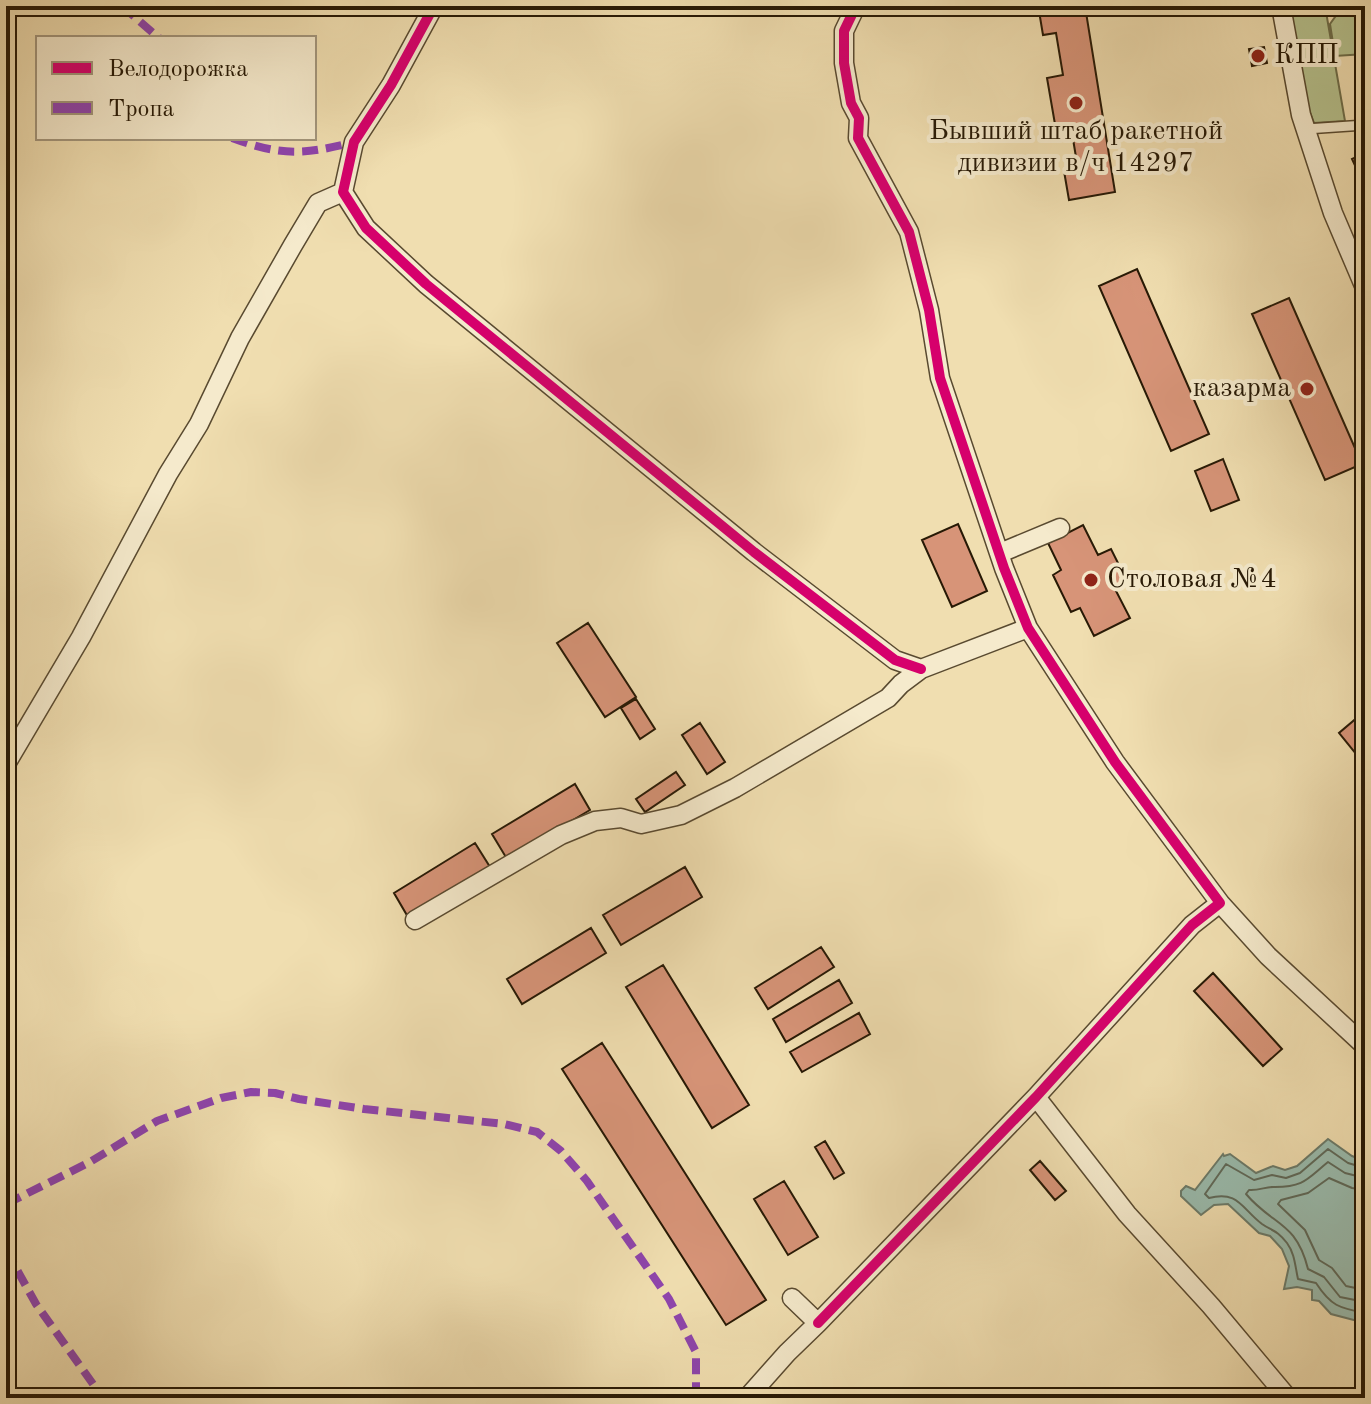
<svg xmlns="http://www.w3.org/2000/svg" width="1371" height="1404" font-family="'Old Standard TT',serif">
<rect width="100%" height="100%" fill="#f0deb0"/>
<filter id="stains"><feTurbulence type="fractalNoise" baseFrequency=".0025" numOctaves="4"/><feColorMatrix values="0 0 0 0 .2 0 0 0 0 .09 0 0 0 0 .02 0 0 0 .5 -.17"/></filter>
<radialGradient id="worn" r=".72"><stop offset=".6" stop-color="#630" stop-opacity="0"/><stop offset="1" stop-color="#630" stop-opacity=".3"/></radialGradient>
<path fill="#b6c28e" stroke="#6e6e4a" stroke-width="2" d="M1288 6H1325L1345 121 1314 123 1292 64Z
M1343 6H1365V54L1335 56 1330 24Z"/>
<path fill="#9abcae" stroke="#6c7b6a" stroke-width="2" d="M1328 1139 1352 1156 1365 1161V1323L1331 1314 1319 1301 1312 1300V1290L1297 1287 1284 1289 1289 1266 1282 1249 1270 1236 1259 1233 1228 1204 1214 1205 1201 1215 1181 1196V1191L1186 1186 1195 1190 1223 1154 1224 1156 1230 1154 1256 1173 1273 1166 1285 1170 1297 1166Z"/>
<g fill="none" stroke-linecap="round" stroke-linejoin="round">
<path stroke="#606a5a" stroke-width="2" d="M1365 1168 1348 1163 1328 1149 1300 1173 1286 1178 1272 1175 1254 1180 1226 1164 1205 1194 1209 1198C1238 1190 1242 1209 1262 1224 1272 1231 1277 1230 1287 1243 1295 1254 1295 1266 1298 1279L1316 1283C1331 1306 1339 1308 1365 1313
M1365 1178 1345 1173 1328 1162C1307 1179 1304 1187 1275 1187 1267 1186 1259 1191 1249 1190L1246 1194C1273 1226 1296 1221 1308 1269L1324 1277 1340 1297 1365 1302
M1365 1190 1352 1188 1329 1178 1308 1193 1281 1200 1278 1204 1305 1230 1319 1260 1332 1268 1346 1286 1365 1290"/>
</g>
<path fill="#d79478" stroke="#271905" stroke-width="2" d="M1070 6H1085L1115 192 1069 200 1064 171 1078 169 1071 127 1056 130 1047 78 1063 75 1056 33 1043 35 1039 11Z
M1264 47 1267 63 1252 66 1249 49Z
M1365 153V187L1352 159Z
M1137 269 1209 434 1171 451 1099 286Z
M1289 298 1362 464 1325 480 1252 314Z
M1223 459 1239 500 1211 511 1195 471Z
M958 524 987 591 952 607 922 540Z
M1083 525 1098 555 1111 549 1128 583 1115 589 1130 618 1094 636 1080 608 1071 612 1053 575 1061 570 1048 543Z
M588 623 636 697 605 717 557 643Z
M636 699 655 729 640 739 621 708Z
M1365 711V765L1339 733Z
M700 723 725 762 707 774 682 735Z
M676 772 685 785 645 812 636 799Z
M575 784 590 810 507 859 492 834Z
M475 843 490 867 408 917 394 893Z
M685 867 702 897 621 945 603 915Z
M591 928 606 953 522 1004 507 979Z
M821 947 834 967 768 1009 755 988Z
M663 965 749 1105 712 1128 626 987Z
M1213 973 1282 1049 1263 1066 1194 991Z
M839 980 852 1003 786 1042 773 1019Z
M859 1013 870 1034 802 1072 790 1052Z
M602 1043 766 1300 726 1325 562 1069Z
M825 1141 844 1173 834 1179 815 1147Z
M1040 1161 1066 1191 1055 1200 1030 1170Z
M784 1181 818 1237 788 1255 754 1199Z"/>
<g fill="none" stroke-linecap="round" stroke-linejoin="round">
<g stroke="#594a30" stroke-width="12">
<path id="lane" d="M1306 129 1365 125"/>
</g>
<g stroke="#594a30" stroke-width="21">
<path id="street" d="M434 6 391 85 354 142 343 192 366 228 426 284 754 552 895 660 921 669
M1281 6 1301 115 1333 213 1365 288
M1000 553 1060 528
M6 764 81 637 168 474 199 424 240 338 293 245 318 203 343 192
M1220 903 1268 956 1365 1046
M415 920 561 835 595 821 621 818 641 824 681 815 735 788 888 698 901 684 921 669 1028 628
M1036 1097 1127 1214 1211 1306 1288 1398
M818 1323 1036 1097 1192 925 1220 903 1115 762 1028 628 1004 568 940 378 929 310 909 232 858 138 859 118 851 103 844 63V31L856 6
M747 1398 787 1353 818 1323 792 1298"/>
</g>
<use href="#lane" stroke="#f5eacc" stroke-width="9"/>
<use href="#street" stroke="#f5eacc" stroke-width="18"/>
<path stroke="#8e44ad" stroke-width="8" stroke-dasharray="16 8" stroke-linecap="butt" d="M122 6 159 38
M232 138C281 156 304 155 354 142
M6 1204 90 1162 157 1121 221 1098 251 1092 275 1093 299 1099 364 1109 504 1124 537 1132 561 1151 587 1181 669 1299 696 1352V1398
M6 1250 36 1304 103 1398"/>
<g stroke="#f5eacc" stroke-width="15">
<path id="cycleway" d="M434 6 391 85 354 142 343 192 366 228 426 284 754 552 895 660 921 669
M818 1323 1036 1097 1192 925 1220 903 1115 762 1028 628 1004 568 940 378 929 310 909 232 858 138 859 118 851 103 844 63V31L856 6"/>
</g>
<use href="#cycleway" stroke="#d6006c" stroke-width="10"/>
</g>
<g fill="#8f2418" stroke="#f5eacc" stroke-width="3">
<circle cx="1258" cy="56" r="8"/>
<circle cx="1076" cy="103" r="8"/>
<circle cx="1307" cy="389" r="8"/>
<circle cx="1091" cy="580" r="8"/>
</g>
<g text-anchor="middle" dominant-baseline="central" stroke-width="8" stroke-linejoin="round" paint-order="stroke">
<g font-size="28" fill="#271905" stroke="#f5eacc" text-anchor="start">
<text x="1274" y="56">КПП</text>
<text x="1076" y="132" text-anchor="middle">Бывший штаб ракетной<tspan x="1076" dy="32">дивизии в/ч 14297</tspan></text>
<text x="1291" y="389" text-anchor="end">казарма</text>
<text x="1107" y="580">Столовая №4</text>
</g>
</g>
<rect width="1371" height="1404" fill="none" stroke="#f0deb0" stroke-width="32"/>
<rect x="8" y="8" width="1355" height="1388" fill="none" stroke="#271905" stroke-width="4"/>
<rect x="16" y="16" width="1339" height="1372" fill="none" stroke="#271905" stroke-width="2"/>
<rect x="36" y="36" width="280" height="104" fill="#f5eacc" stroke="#a3967c" stroke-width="2"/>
<rect x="52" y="62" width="40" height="12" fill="#d6006c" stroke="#a3967c" stroke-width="2"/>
<text x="108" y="76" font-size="24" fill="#271905">Велодорожка</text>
<rect x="52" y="102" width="40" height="12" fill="#8e44ad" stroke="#a3967c" stroke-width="2"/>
<text x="108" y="116" font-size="24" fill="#271905">Тропа</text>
<rect width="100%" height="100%" filter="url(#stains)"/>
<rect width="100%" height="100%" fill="url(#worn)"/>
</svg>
